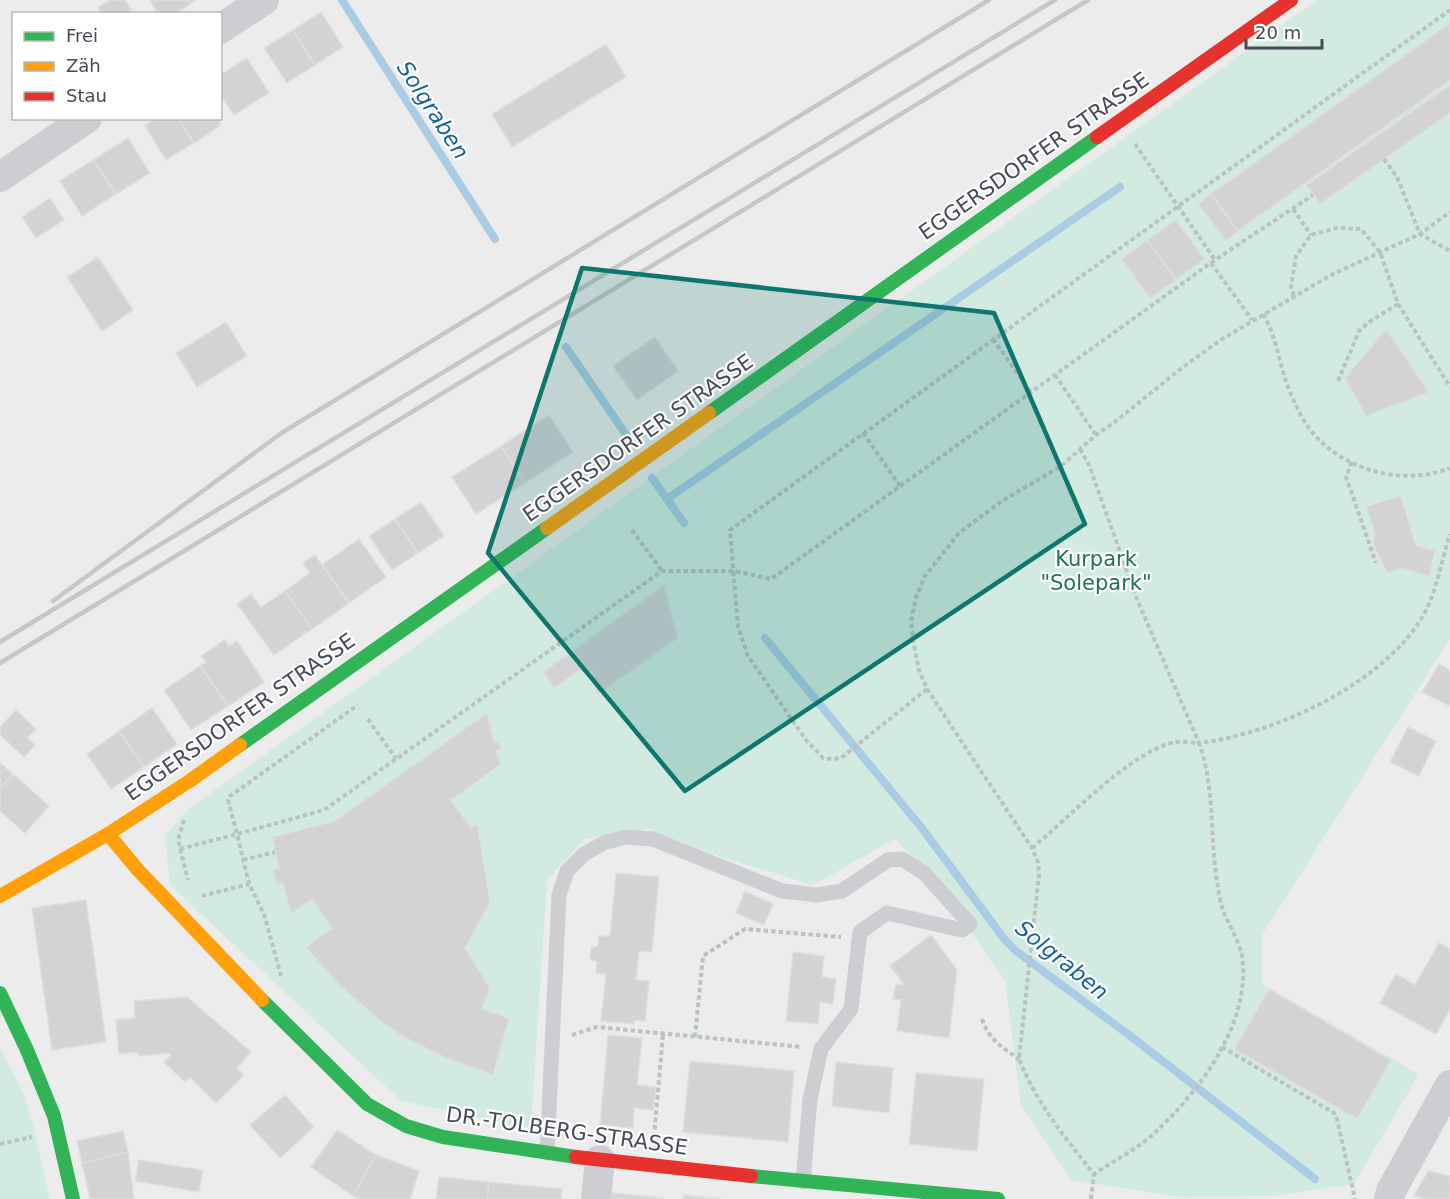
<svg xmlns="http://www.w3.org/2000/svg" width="1450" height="1199" font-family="'DejaVu Sans',sans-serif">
<rect width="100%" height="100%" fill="#edecec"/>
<path fill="#d2ebe1" d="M1317 0H1450V639L1262 935V984L1419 1074 1354 1184 1275 1196 1183 1198 1071 1180 1021 1105 1005 980 933 879 895 839 813 885 724 858 648 829 585 839 547 880 531 1128 401 1101 170 885 165 835 190 808Z
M0 1048 24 1094 34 1129 50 1199H0Z"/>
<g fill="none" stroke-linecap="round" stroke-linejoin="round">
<path stroke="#a8cce6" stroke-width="8" d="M342 0 495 239
M566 347 629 439
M652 478 684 523
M667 499 1120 187
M765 638 921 827 1005 940 1016 951 1133 1038 1315 1179"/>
</g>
<path fill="#d3d3d5" stroke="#dededf" stroke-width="1.5" d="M110 0H125L134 14H102L98 7Z
M150 0H194L195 1 175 14H158Z
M321 12 343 47 315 65 293 30Z
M1450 23V80L1238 231 1211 194Z
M293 30 315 65 287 83 264 48Z
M606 44 626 77 512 147 492 114Z
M247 58 269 93 234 115 220 94V75Z
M1450 85V113L1320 204 1306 185Z
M157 118H178L194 143 166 160 145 126Z
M178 118H217L221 125 194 143Z
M128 138 150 173 116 194 93 160Z
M93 160 116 194 82 216 60 181Z
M1211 194 1238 231 1226 241 1198 204Z
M50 198 64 220 36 238 22 217Z
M1176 220 1205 259 1176 280 1147 240Z
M1147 240 1176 280 1150 298 1121 259Z
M98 257 133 310 102 331 67 277Z
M226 322 247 356 197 387 176 353Z
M1386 329 1429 392 1366 416 1345 378Z
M655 337 678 371 637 400 613 366Z
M549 415 573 452 525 483 501 446Z
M501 446 525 483 476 514 452 477Z
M1401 496 1416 546 1435 551 1429 576 1401 568 1387 573 1375 548 1373 542 1375 533 1366 506Z
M421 502 444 536 418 553 395 519Z
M395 519 418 553 392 570 369 536Z
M359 539 386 577 349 603 322 565Z
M315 555 349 603 312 629 285 591 310 573 303 563Z
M664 585 678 638 597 695 592 671 589 673 584 667 554 688 543 672Z
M285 591 312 629 274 655 237 604 251 594 261 607Z
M225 640 229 646 237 641 264 682 228 706 200 666 206 662 201 656Z
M1439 664 1450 670V706L1422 692Z
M200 666 228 706 191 730 164 690Z
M152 708 177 744 144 767 119 731Z
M16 710 36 729 27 738 35 745 24 757 0 735V727Z
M487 713 494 742 499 741 501 749 496 751 500 765 451 800 471 828 477 823 490 902 465 948 490 988 482 1009 509 1018 493 1075 444 1057 404 1037 378 1019 337 983 306 947 332 928 312 899 291 914 283 883 277 884 273 870 279 868 272 837 335 821Z
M1408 727 1436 741 1419 776 1390 762Z
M119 731 144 767 111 789 87 754Z
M0 763 13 774 0 789Z
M13 774 49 806 25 833 0 811V789Z
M616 873 659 877 652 952 639 951 636 980 649 981 645 1021 634 1020V1024L601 1021 606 974 596 973 597 962 590 958 591 948 598 946 599 936H610Z
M745 891 773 904 764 925 736 913Z
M86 900 106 1042 52 1050 32 908Z
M931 935 957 970 949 1038 897 1031 901 1000 893 999 896 984 903 985V983L890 966Z
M1439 943 1450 949V1010L1436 1034 1380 1003 1396 974 1415 985Z
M793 952 824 956 822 977 836 979 833 1004 820 1002 818 1024 786 1021Z
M1269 989 1391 1060 1357 1119 1234 1049Z
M187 997 251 1052 237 1068 244 1075 216 1103 190 1077 185 1082 164 1062 171 1055 169 1053 138 1056V1052L119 1054 116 1020 135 1018 134 1001Z
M608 1035 642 1038 637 1085 656 1087 653 1110 634 1108 633 1128 600 1125Z
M690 1061 794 1071 788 1142 683 1132Z
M836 1062 893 1068 889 1113 832 1106Z
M916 1073 984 1079 977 1151 909 1144Z
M285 1095 314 1127 280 1158 250 1125Z
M337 1130 376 1155 353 1196 311 1167Z
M123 1131 128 1152 82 1163 77 1141Z
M128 1152 134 1199H90L82 1163Z
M376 1155 419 1171 410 1199H361L353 1196Z
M139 1160 203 1170 199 1192 135 1181Z
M1428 1171 1450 1176V1199H1426L1414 1196Z
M439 1177 489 1182 487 1199H436Z
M489 1182 562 1189 561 1199H487Z
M612 1193 663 1198V1199H611Z
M684 1195 721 1199H683Z"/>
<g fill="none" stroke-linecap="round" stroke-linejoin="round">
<path stroke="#b8c2c2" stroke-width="4" stroke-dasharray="4.5 3" stroke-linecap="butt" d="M1135 144 1215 260
M1384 159 1397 177 1420 234 1450 251
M1293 209 1311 235
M1211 263 1252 320
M1294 296 1291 287 1296 256 1311 235 1337 228 1361 229 1380 252 1398 304 1450 387
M1263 314C1277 337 1279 366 1290 392 1295 403 1301 418 1309 428 1340 470 1402 487 1450 468
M993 339 1031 392
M1055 375 1096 435
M1338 381 1359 331 1369 322 1398 304
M863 433 900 486
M1080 449 1089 465 1136 597 1199 743C1274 734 1378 686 1420 621 1436 596 1441 562 1450 534
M1352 462 1346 477 1376 563
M632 530 662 571
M927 689 841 758 833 759 823 758 806 740 748 656 738 627 730 530 1450 10
M368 719 396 759
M184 820 178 840 188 880
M1032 848C1068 819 1133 749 1176 742 1183 741 1192 743 1199 743 1216 790 1209 838 1218 887 1219 895 1221 905 1224 913 1230 927 1239 941 1242 956 1252 1023 1198 1094 1151 1136 1134 1151 1112 1162 1094 1174
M180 849 237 834 228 800 230 796 358 705
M243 860 275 852
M202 896 249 884
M281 976 264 914 249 884 237 834 324 810 662 571H734L771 579 1215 260 1313 195
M982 1019C989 1040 1002 1047 1019 1059
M572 1035 597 1027 802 1047
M695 1037 703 956 745 929 841 937
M1222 1047 1334 1113 1337 1119 1355 1199
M654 1137 663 1034
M0 1144 32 1137
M1091 1199 1094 1174C1065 1138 1036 1102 1019 1059L1039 874 1038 862 1032 848 927 689 919 670 913 640 911 622 916 597 925 576 959 533 1002 501 1061 466 1096 435 1116 421 1183 367 1222 339 1333 274 1420 234 1450 212"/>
<path stroke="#cdced2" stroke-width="15" d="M547 1153 559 895 567 871 584 854 606 842 627 837 653 839 782 891 817 895 842 891 888 860 902 859 924 873 970 924 962 930 887 913 860 932 851 1009 821 1049 810 1099 803 1182"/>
<path stroke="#cdced2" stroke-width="30" d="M220 29 264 0
M0 177 87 118
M596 1199 600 1160
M1389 1199 1391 1191 1450 1085"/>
<path stroke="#30b455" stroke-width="14" d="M709 413 1097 137
M240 745 547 528
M0 993 27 1050 54 1116 73 1199
M262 1000 367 1104 406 1126 443 1137 576 1157
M751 1176 998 1199"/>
<path stroke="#ff9f0a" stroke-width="14" d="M547 528 709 413
M108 834 138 870 262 1000
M0 896 108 834 191 780 240 745"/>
<path stroke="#e5322d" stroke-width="14" d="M1097 137 1291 0
M576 1157 751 1176"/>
<path stroke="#c5c6c8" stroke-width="4.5" d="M53 601 283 432 989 0
M0 642 1055 0
M0 663 1088 0"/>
</g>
<path fill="#0f766e" fill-opacity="0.2" stroke="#0f766e" stroke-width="4.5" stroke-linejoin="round" d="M582 268 994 313 1085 524 685 791 488 553Z"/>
<g text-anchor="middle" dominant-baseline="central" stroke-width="4.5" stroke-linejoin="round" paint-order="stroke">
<g font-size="21" fill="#454a57" stroke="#fff">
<text transform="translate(1034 156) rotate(-35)">EGGERSDORFER STRASSE</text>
<text transform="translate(638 438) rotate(-35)">EGGERSDORFER STRASSE</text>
<text transform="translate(240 717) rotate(-35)">EGGERSDORFER STRASSE</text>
<text transform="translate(567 1131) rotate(8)">DR.-TOLBERG-STRASSE</text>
</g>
<g font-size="21" fill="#1c725a" stroke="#fff">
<text x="1096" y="559">Kurpark<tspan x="1096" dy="24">"Solepark"</tspan></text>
</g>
<g font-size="22" font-style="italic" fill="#166199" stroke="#fff">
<text transform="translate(433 110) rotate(57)">Solgraben</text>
<text transform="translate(1062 960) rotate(39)">Solgraben</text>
</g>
</g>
<rect x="12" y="12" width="210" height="108" fill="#ffffff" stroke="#b5b7bc" stroke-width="1.5"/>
<rect x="24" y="32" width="30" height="9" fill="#30b455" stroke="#b5b7bc" stroke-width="1.5"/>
<text x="66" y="42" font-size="18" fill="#454a57">Frei</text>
<rect x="24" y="62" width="30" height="9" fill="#ff9f0a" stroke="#b5b7bc" stroke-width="1.5"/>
<text x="66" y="72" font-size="18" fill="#454a57">Zäh</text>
<rect x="24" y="92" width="30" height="9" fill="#e5322d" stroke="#b5b7bc" stroke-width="1.5"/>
<text x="66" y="102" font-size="18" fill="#454a57">Stau</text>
<path d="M1246 39v9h76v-9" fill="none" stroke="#454a57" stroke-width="3"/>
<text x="1255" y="39" font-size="18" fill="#454a57" stroke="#ffffff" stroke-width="4.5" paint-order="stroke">20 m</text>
</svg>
